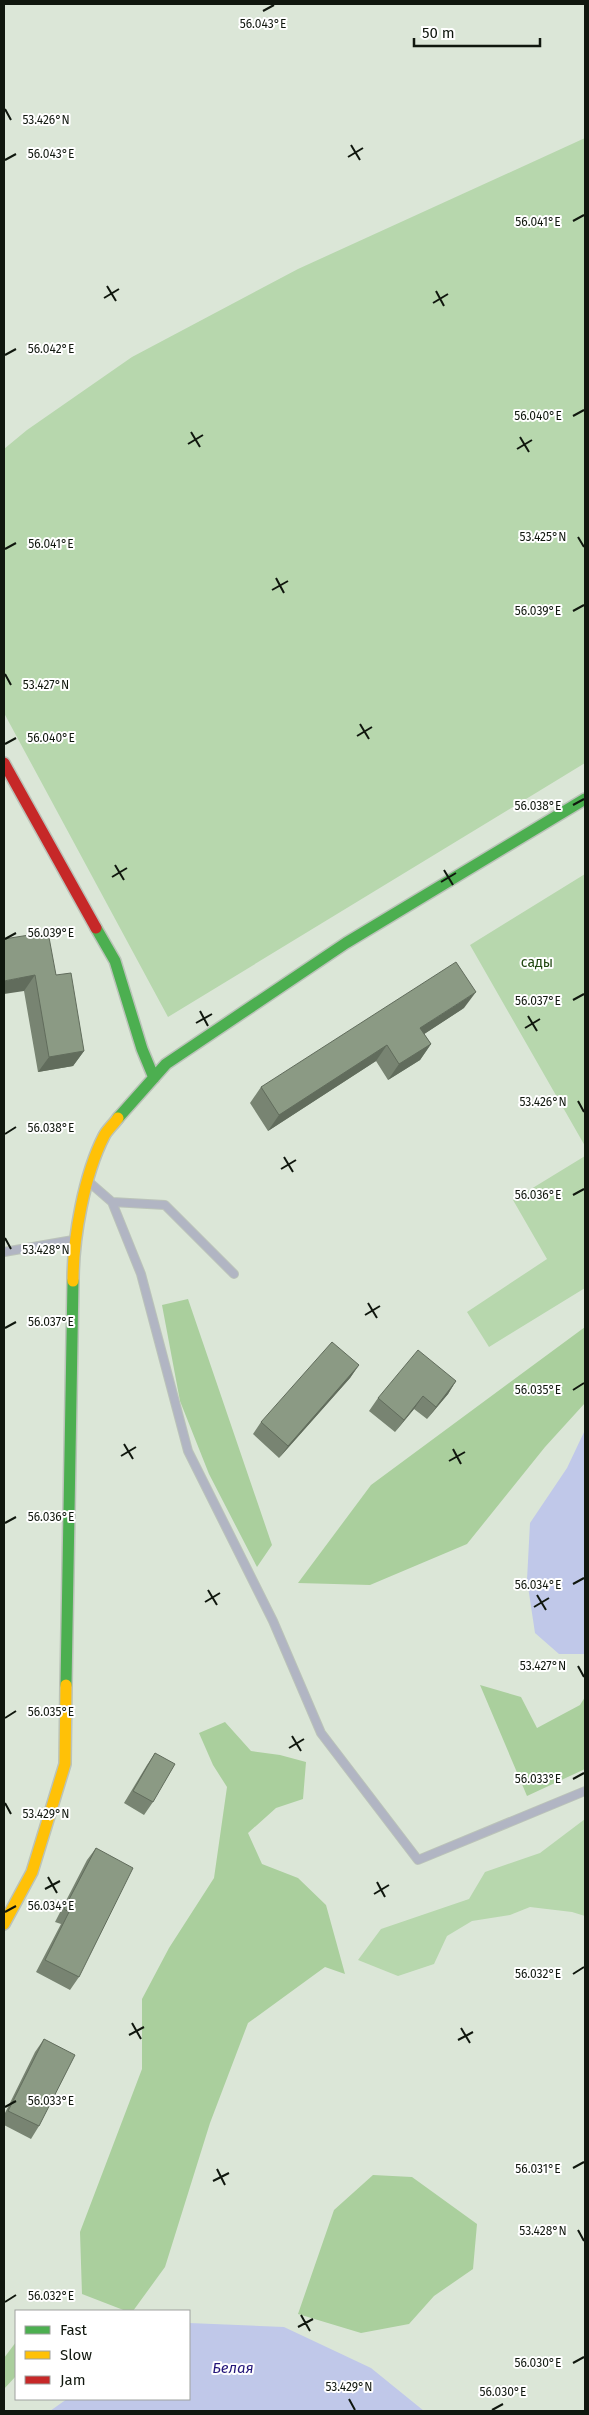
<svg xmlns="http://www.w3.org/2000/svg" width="589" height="2415" font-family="'Fira Sans',sans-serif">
<rect width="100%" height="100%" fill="#dbe6d7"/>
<path fill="#b7d7ad" d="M585 138V763L168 1017 4 713V449L27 430 132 357 298 269Z
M585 874V1146L470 945Z
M585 1156V1288L489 1347 467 1312 547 1259 513 1200Z
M585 1819V1916L572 1912 530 1907 510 1915 472 1921 447 1936 434 1964 398 1976 358 1960 381 1929 469 1899 485 1872 540 1853Z"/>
<path fill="#aacf9d" d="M188 1299 272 1545 257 1567 209 1474 180 1401 162 1305Z
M585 1327V1403L545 1447 467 1544 370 1585 298 1583 371 1485Z
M480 1685 521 1697 537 1728 580 1705 585 1697V1769L527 1796Z
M225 1722 251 1751 280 1755 306 1762 303 1799 276 1808 248 1833 262 1864 298 1878 326 1905 345 1974 325 1967 248 2023 210 2123 165 2267 133 2311H126L82 2294 80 2232 142 2069V1999L169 1948 214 1878 227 1787 213 1765 199 1733Z
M373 2175 412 2177 477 2224 473 2269 434 2296 409 2324 361 2333 298 2314 334 2210Z
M16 2342V2376L4 2389V2358Z"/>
<path fill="#c0c8e9" d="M585 1430V1654H559L535 1633 527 1580 530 1523 567 1468Z
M189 2323 284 2327 371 2368 424 2411H50L67 2399H189Z"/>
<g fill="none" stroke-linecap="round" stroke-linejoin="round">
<g stroke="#bbc3b9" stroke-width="10">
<path id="lane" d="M89 1182 112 1202 141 1274 188 1451 273 1621 321 1733 418 1860 585 1791
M112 1202 165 1205 234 1274
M4 1252 73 1240"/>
</g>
<g stroke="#bbc3b9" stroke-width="14">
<path id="fast" d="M96 928 115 961 142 1049 154 1078
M118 1118 166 1064 346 943 585 799
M66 1685 73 1281"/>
</g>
<g stroke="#bbc3b9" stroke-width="14">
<path id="slow" d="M73 1281C73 1238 84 1175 104 1136 107 1130 114 1124 118 1118
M4 1924 32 1872 65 1764 66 1685"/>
</g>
<g stroke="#bbc3b9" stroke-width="14">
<path id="jam" d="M4 763 96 928"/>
</g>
<use href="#lane" stroke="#b1b5c3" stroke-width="8"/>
<use href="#fast" stroke="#4caf50" stroke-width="11"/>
<use href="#slow" stroke="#ffc107" stroke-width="11"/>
<use href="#jam" stroke="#c62828" stroke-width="11"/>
</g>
<path fill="#788472" d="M4 939 56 975 84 1051 73 1066 38 1072 24 991Z
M464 1008 424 1034 431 1044 420 1060 388 1080 376 1061 268 1131 250 1103 261 1087Z
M359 1365 350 1378 279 1458 253 1434 261 1422Z
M456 1381 448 1394 427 1419 414 1409 395 1432 369 1411 378 1398Z
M155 1753 153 1802 144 1815 124 1803 147 1765Z
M96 1848 79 1977 70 1990 36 1972 61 1924 55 1922 87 1860Z
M44 2039 39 2126 31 2139 4 2125V2115L35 2052Z"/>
<path fill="#616c5c" d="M35 975 24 991 4 994V981Z
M476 992 464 1008 409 1044 420 1028Z
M431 1044 420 1060 388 1080 399 1064Z
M387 1045 376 1061 268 1131 279 1115Z
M84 1051 73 1066 38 1072 49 1057Z
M359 1365 350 1378 279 1458 288 1446Z
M456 1381 448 1394 427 1419 436 1407Z
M423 1396 414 1409 395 1432 404 1420Z"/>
<path fill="#8b9a84" stroke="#616c5c" d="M48 932 56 975 71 973 84 1051 49 1057 35 975 4 981V939Z
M456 962 476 992 420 1028 431 1044 399 1064 387 1045 279 1115 261 1087Z
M332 1342 359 1365 288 1446 261 1422Z
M418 1350 456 1381 436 1407 423 1396 404 1420 378 1398Z
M155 1753 175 1764 153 1802 133 1791Z
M96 1848 133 1868 79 1977 45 1960 69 1912 64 1909Z
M44 2039 75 2055 39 2126 8 2111Z"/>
<path fill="none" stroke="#10170e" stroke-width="2" d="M263 11 274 5M5 109 11 120M351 145 360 160M348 157 363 148M5 160 16 154M573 221 584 215M107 286 116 301M436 291 444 306M104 298 119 289M433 303 448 294M5 355 16 349M573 416 584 410M191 432 200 447M520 437 529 452M188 444 203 435M517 449 532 440M578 537 584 547M5 549 16 543M276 578 284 593M272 590 288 581M573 611 584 605M5 674 11 685M360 724 369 739M357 736 372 727M5 744 16 738M573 805 584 799M115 865 124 880M444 870 453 885M112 877 127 868M441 882 456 873M5 939 16 933M573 1000 584 994M200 1011 208 1026M528 1016 537 1031M196 1023 212 1014M525 1028 540 1019M578 1101 584 1112M5 1134 16 1127M284 1157 293 1172M281 1169 296 1160M573 1195 584 1189M5 1238 11 1249M368 1303 377 1318M365 1315 380 1306M5 1328 16 1322M573 1390 584 1383M124 1444 133 1459M453 1449 461 1464M121 1456 136 1447M449 1461 465 1452M5 1523 16 1517M573 1584 584 1578M208 1590 217 1605M537 1595 546 1610M205 1602 220 1593M534 1607 549 1598M578 1666 584 1677M5 1718 16 1711M292 1736 301 1751M289 1748 304 1739M573 1779 584 1773M5 1803 11 1814M48 1877 57 1893M377 1882 385 1897M45 1889 60 1881M374 1894 389 1885M5 1912 16 1906M573 1974 584 1967M132 2023 141 2039M461 2028 470 2043M129 2035 144 2027M458 2040 473 2032M5 2107 16 2101M573 2168 584 2162M217 2169 225 2185M213 2181 229 2173M578 2230 584 2241M5 2302 16 2295M301 2315 310 2331M298 2327 313 2319M573 2363 584 2357M349 2399 355 2410M492 2410 503 2404"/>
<g text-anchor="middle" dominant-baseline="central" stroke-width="4" stroke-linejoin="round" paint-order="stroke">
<g font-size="14" fill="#214811" stroke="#fff">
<text x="537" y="962">сады</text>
</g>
<g font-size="15" font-style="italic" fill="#25177a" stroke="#fff">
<text x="233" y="2368">Белая</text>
</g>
</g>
<g font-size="12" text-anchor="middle" fill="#10170e" stroke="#fff" stroke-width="4" stroke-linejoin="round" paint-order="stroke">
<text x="263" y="28">56.043°E</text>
<text x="46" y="124">53.426°N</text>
<text x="51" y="158">56.043°E</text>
<text x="538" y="226">56.041°E</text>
<text x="51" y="353">56.042°E</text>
<text x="538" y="420">56.040°E</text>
<text x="543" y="541">53.425°N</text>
<text x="51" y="548">56.041°E</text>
<text x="538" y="615">56.039°E</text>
<text x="46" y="689">53.427°N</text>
<text x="51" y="742">56.040°E</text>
<text x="538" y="810">56.038°E</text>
<text x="51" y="937">56.039°E</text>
<text x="538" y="1005">56.037°E</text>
<text x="543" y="1106">53.426°N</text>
<text x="51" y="1132">56.038°E</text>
<text x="538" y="1199">56.036°E</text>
<text x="46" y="1254">53.428°N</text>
<text x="51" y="1326">56.037°E</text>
<text x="538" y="1394">56.035°E</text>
<text x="51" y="1521">56.036°E</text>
<text x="538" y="1589">56.034°E</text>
<text x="543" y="1670">53.427°N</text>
<text x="51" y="1716">56.035°E</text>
<text x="538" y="1783">56.033°E</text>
<text x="46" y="1818">53.429°N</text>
<text x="51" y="1910">56.034°E</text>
<text x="538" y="1978">56.032°E</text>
<text x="51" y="2105">56.033°E</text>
<text x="538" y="2173">56.031°E</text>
<text x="543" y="2235">53.428°N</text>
<text x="51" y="2300">56.032°E</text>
<text x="538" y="2367">56.030°E</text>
<text x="349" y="2391">53.429°N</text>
<text x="503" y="2396">56.030°E</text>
</g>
<rect width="589" height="2415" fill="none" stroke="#10170e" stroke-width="10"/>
<rect x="15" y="2310" width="175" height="90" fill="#ffffff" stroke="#9fa29f"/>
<rect x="25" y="2326" width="25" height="8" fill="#4caf50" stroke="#9fa29f"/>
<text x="60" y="2335" font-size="15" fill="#10170e">Fast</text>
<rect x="25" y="2351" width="25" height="8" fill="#ffc107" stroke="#9fa29f"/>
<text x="60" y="2360" font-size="15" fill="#10170e">Slow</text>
<rect x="25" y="2376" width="25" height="8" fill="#c62828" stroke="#9fa29f"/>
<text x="60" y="2385" font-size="15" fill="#10170e">Jam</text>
<path d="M414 38v8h126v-8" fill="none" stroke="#10170e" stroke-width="2.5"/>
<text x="422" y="38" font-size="15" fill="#10170e" stroke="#ffffff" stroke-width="4" paint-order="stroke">50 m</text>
</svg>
